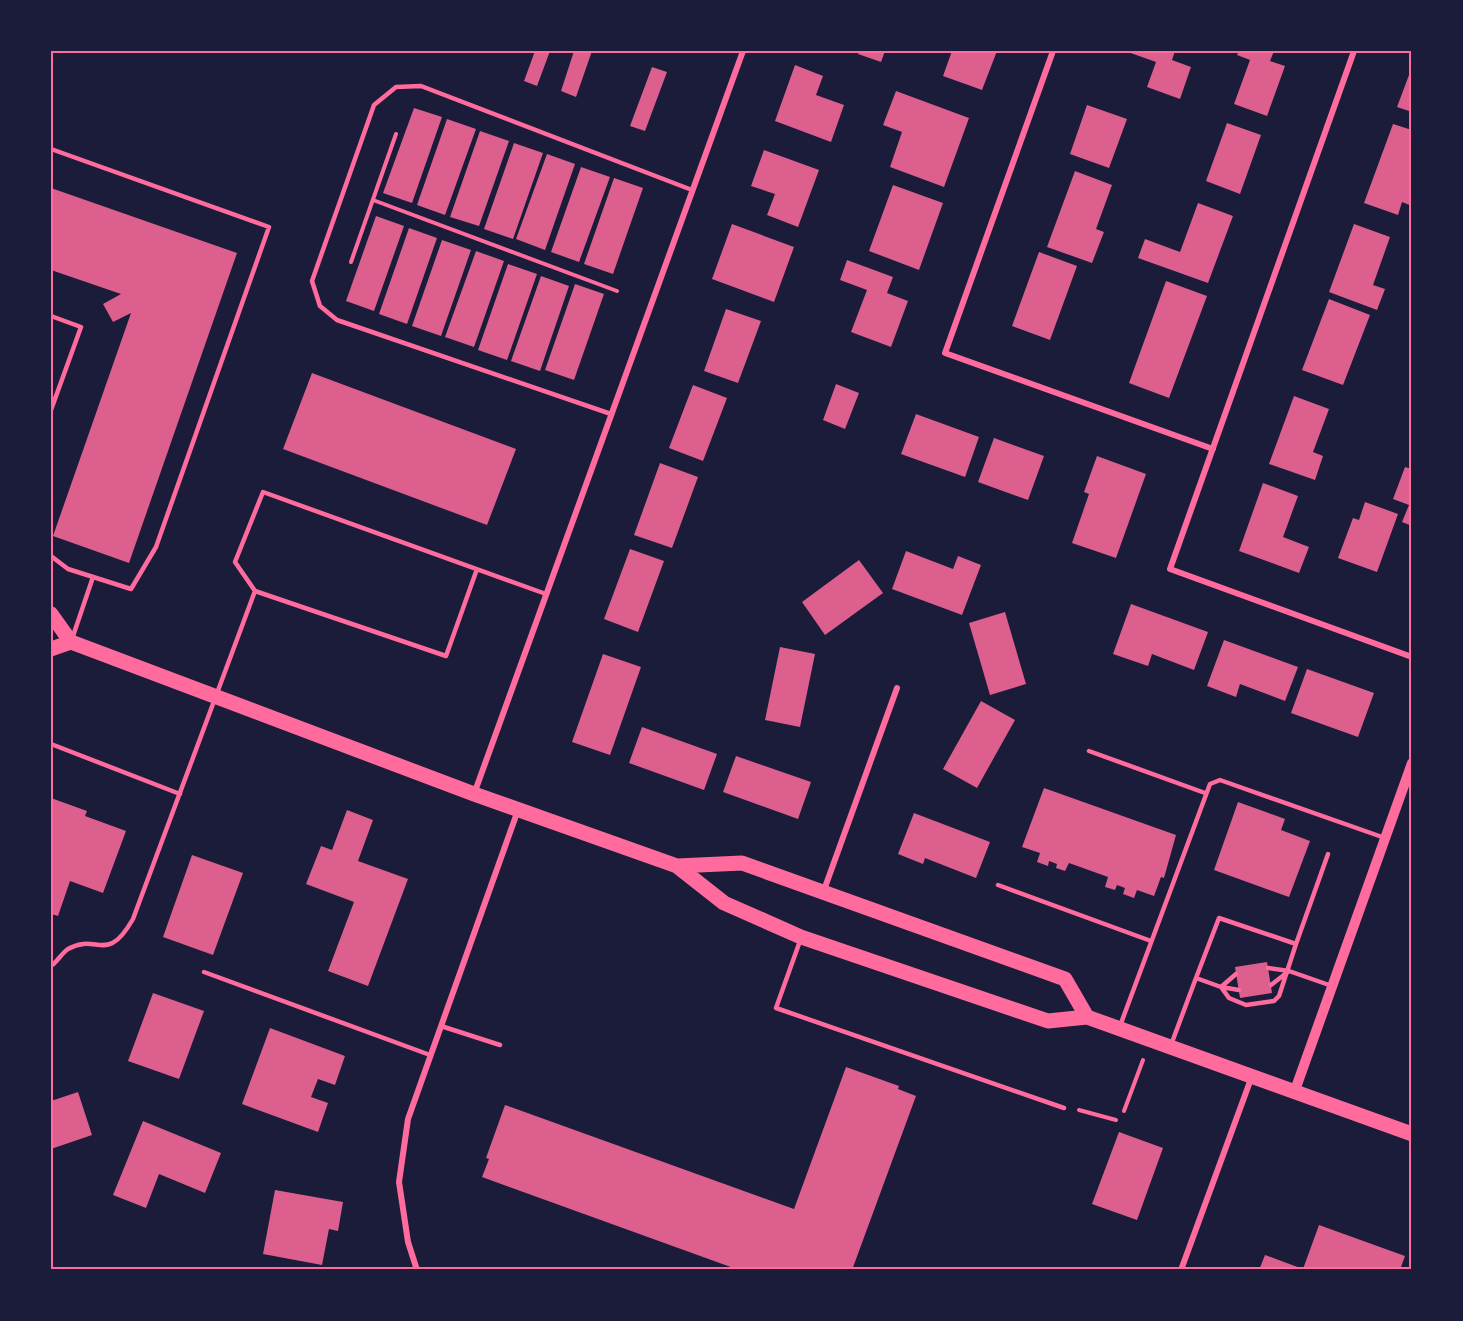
<svg xmlns="http://www.w3.org/2000/svg" width="1463" height="1321" font-family="'Playfair Display',serif">
<rect width="100%" height="100%" fill="#1b1b3a"/>
<path fill="#dd5f8e" d="M535 51H550L537 86 524 81Z
M574 51H592L576 97 561 91Z
M859 51H885L881 62 858 54Z
M952 51H997L982 90 943 76Z
M1125 51H1175L1172 60 1191 67 1180 99 1147 87 1156 62Z
M1239 51H1274L1270 61 1285 66 1267 116 1234 104 1250 60 1237 55Z
M795 65 823 76 816 95 844 105 831 142 775 121Z
M652 67 667 72 645 131 630 126Z
M1412 67V112L1397 107Z
M896 91 969 118 944 187 890 167 902 132 883 125Z
M1087 105 1127 119 1109 168 1070 154Z
M414 108 442 117 412 203 383 193Z
M447 119 476 129 445 215 417 205Z
M1227 123 1261 135 1240 194 1206 181Z
M1393 124 1412 130V206L1402 202 1398 215 1364 203Z
M480 131 509 141 479 226 450 217Z
M514 143 543 153 513 239 484 229Z
M764 150 819 170 798 227 767 215 775 194 751 186Z
M547 154 575 164 545 250 516 239Z
M581 167 610 177 579 262 551 252Z
M1075 171 1112 185 1096 229 1104 232 1092 263 1047 247Z
M614 178 643 188 613 274 584 264Z
M893 185 943 203 919 270 869 251Z
M51 188 237 253 129 563 53 536 131 313 113 322 103 304 121 294 51 270Z
M1198 203 1233 216 1208 283 1138 258 1145 239 1180 252Z
M376 216 404 226 374 311 346 301Z
M732 224 794 247 774 302 712 279Z
M1354 224 1390 237 1373 285 1385 289 1377 310 1329 292Z
M409 228 437 238 407 324 379 314Z
M442 240 471 250 441 336 412 326Z
M476 251 504 261 474 347 445 337Z
M1039 252 1077 266 1050 340 1012 326Z
M847 260 893 277 887 293 908 301 891 347 851 332 867 290 840 280Z
M508 264 537 274 507 360 478 350Z
M541 276 569 286 540 371 511 361Z
M1166 281 1207 296 1169 398 1129 383Z
M575 284 604 294 574 380 545 370Z
M1329 299 1370 315 1343 385 1302 370Z
M726 309 761 321 738 383 704 371Z
M312 373 516 449 487 525 283 449Z
M836 384 859 393 845 429 823 420Z
M693 385 727 398 703 461 669 448Z
M1294 396 1329 409 1313 452 1323 456 1315 480 1269 464Z
M916 414 979 437 965 477 901 454Z
M994 438 1044 456 1028 500 978 482Z
M1097 456 1146 474 1116 558 1072 543 1089 494 1084 492Z
M660 463 698 477 672 548 634 535Z
M1405 467 1412 469V526L1402 522 1409 505 1393 499Z
M1263 483 1298 496 1283 537 1309 547 1299 573 1239 551Z
M1365 502 1398 514 1377 572 1338 558 1353 518 1359 520Z
M630 549 664 561 638 632 604 619Z
M906 551 953 569 958 556 981 565 962 615 892 589Z
M859 560 883 593 825 635 802 602Z
M1131 604 1208 632 1194 670 1152 654 1148 666 1113 654Z
M1005 612 1026 684 990 695 969 623Z
M1224 640 1298 667 1285 701 1240 684 1236 697 1207 686Z
M780 647 815 654 800 727 765 720Z
M603 654 641 667 610 755 572 742Z
M1307 669 1374 693 1358 737 1291 713Z
M981 701 1015 720 977 788 943 769Z
M642 727 717 754 704 790 629 763Z
M736 756 811 782 798 819 723 792Z
M1044 788 1176 835 1164 878 1161 877 1154 896 1137 890 1134 898 1123 894 1125 888 1117 885 1115 890 1105 887 1108 877 1069 863 1065 871 1056 868 1057 864 1049 861 1048 866 1037 862 1040 853 1022 847Z
M51 798 87 811 85 816 126 831 103 893 70 881 58 916 51 914Z
M1238 802 1285 819 1281 830 1310 841 1289 897 1214 870Z
M347 810 373 820 358 861 408 879 368 986 328 971 354 902 306 884 321 846 332 850Z
M914 813 990 842 976 878 925 858 923 864 898 854Z
M192 855 243 873 213 955 163 937Z
M1267 962 1272 993 1240 998 1235 967Z
M153 993 204 1011 179 1079 128 1061Z
M270 1028 345 1056 335 1085 318 1079 311 1097 328 1103 318 1132 242 1104Z
M846 1067 899 1086 898 1089 916 1096 852 1270H739L482 1177 489 1159 486 1158 505 1105 794 1209Z
M78 1092 92 1135 51 1149V1101Z
M143 1121 221 1153 205 1193 159 1174 146 1208 113 1195Z
M1119 1132 1163 1148 1137 1220 1092 1204Z
M275 1190 343 1202 338 1231 329 1229 322 1265 263 1254Z
M1319 1225 1405 1256 1400 1270H1259L1265 1255 1303 1269Z"/>
<g fill="none" stroke-linecap="round" stroke-linejoin="round">
<path stroke="#ff6b9d" stroke-width="4" d="M373 200 617 291
M351 262 396 134
M1079 1110 1116 1120
M1124 1111 1143 1060"/>
<path stroke="#ff6b9d" stroke-width="4.5" d="M51 149 269 227 156 547 131 589 68 569 51 556
M51 316 81 327 51 410
M611 414 337 320 320 306 312 281 374 105 396 87 421 86 692 190
M255 591 235 562 263 492 546 594
M72 639 93 577
M51 744 180 794
M1089 751 1205 793
M998 885 1151 941
M800 941 776 1008 1064 1108
M1296 944 1328 854
M51 966C57 962 62 953 68 949 98 932 106 966 133 919L255 591 446 656 477 569
M1268 968 1289 971
M204 972 430 1055
M1236 974 1221 987 1239 990
M1271 985 1289 971 1332 986
M441 1026 500 1045
M1120 1026 1210 784 1220 780 1385 838
M1171 1045 1196 978 1221 987 1229 998 1246 1005 1274 1001 1279 996 1296 944 1219 918 1196 978"/>
<path stroke="#ff6b9d" stroke-width="6" d="M1053 51 945 353 1213 449
M1354 51 1170 569 1412 657
M474 794 743 51
M824 890 897 688
M417 1270 408 1242 399 1182 408 1119 518 810
M1181 1270 1252 1076"/>
<path stroke="#ff6b9d" stroke-width="10" d="M1294 1093 1412 763"/>
<path stroke="#ff6b9d" stroke-width="15" d="M51 614 71 642 474 794 677 866 724 903 801 937 1048 1021 1087 1017 1412 1134
M51 649 71 642
M677 866 742 863 1065 979 1087 1017"/>
</g>
<rect width="1463" height="1321" fill="none" stroke="#1b1b3a" stroke-width="105"/>
<rect x="52" y="52" width="1358" height="1216" fill="none" stroke="#ff6b9d" stroke-width="2"/>
</svg>
